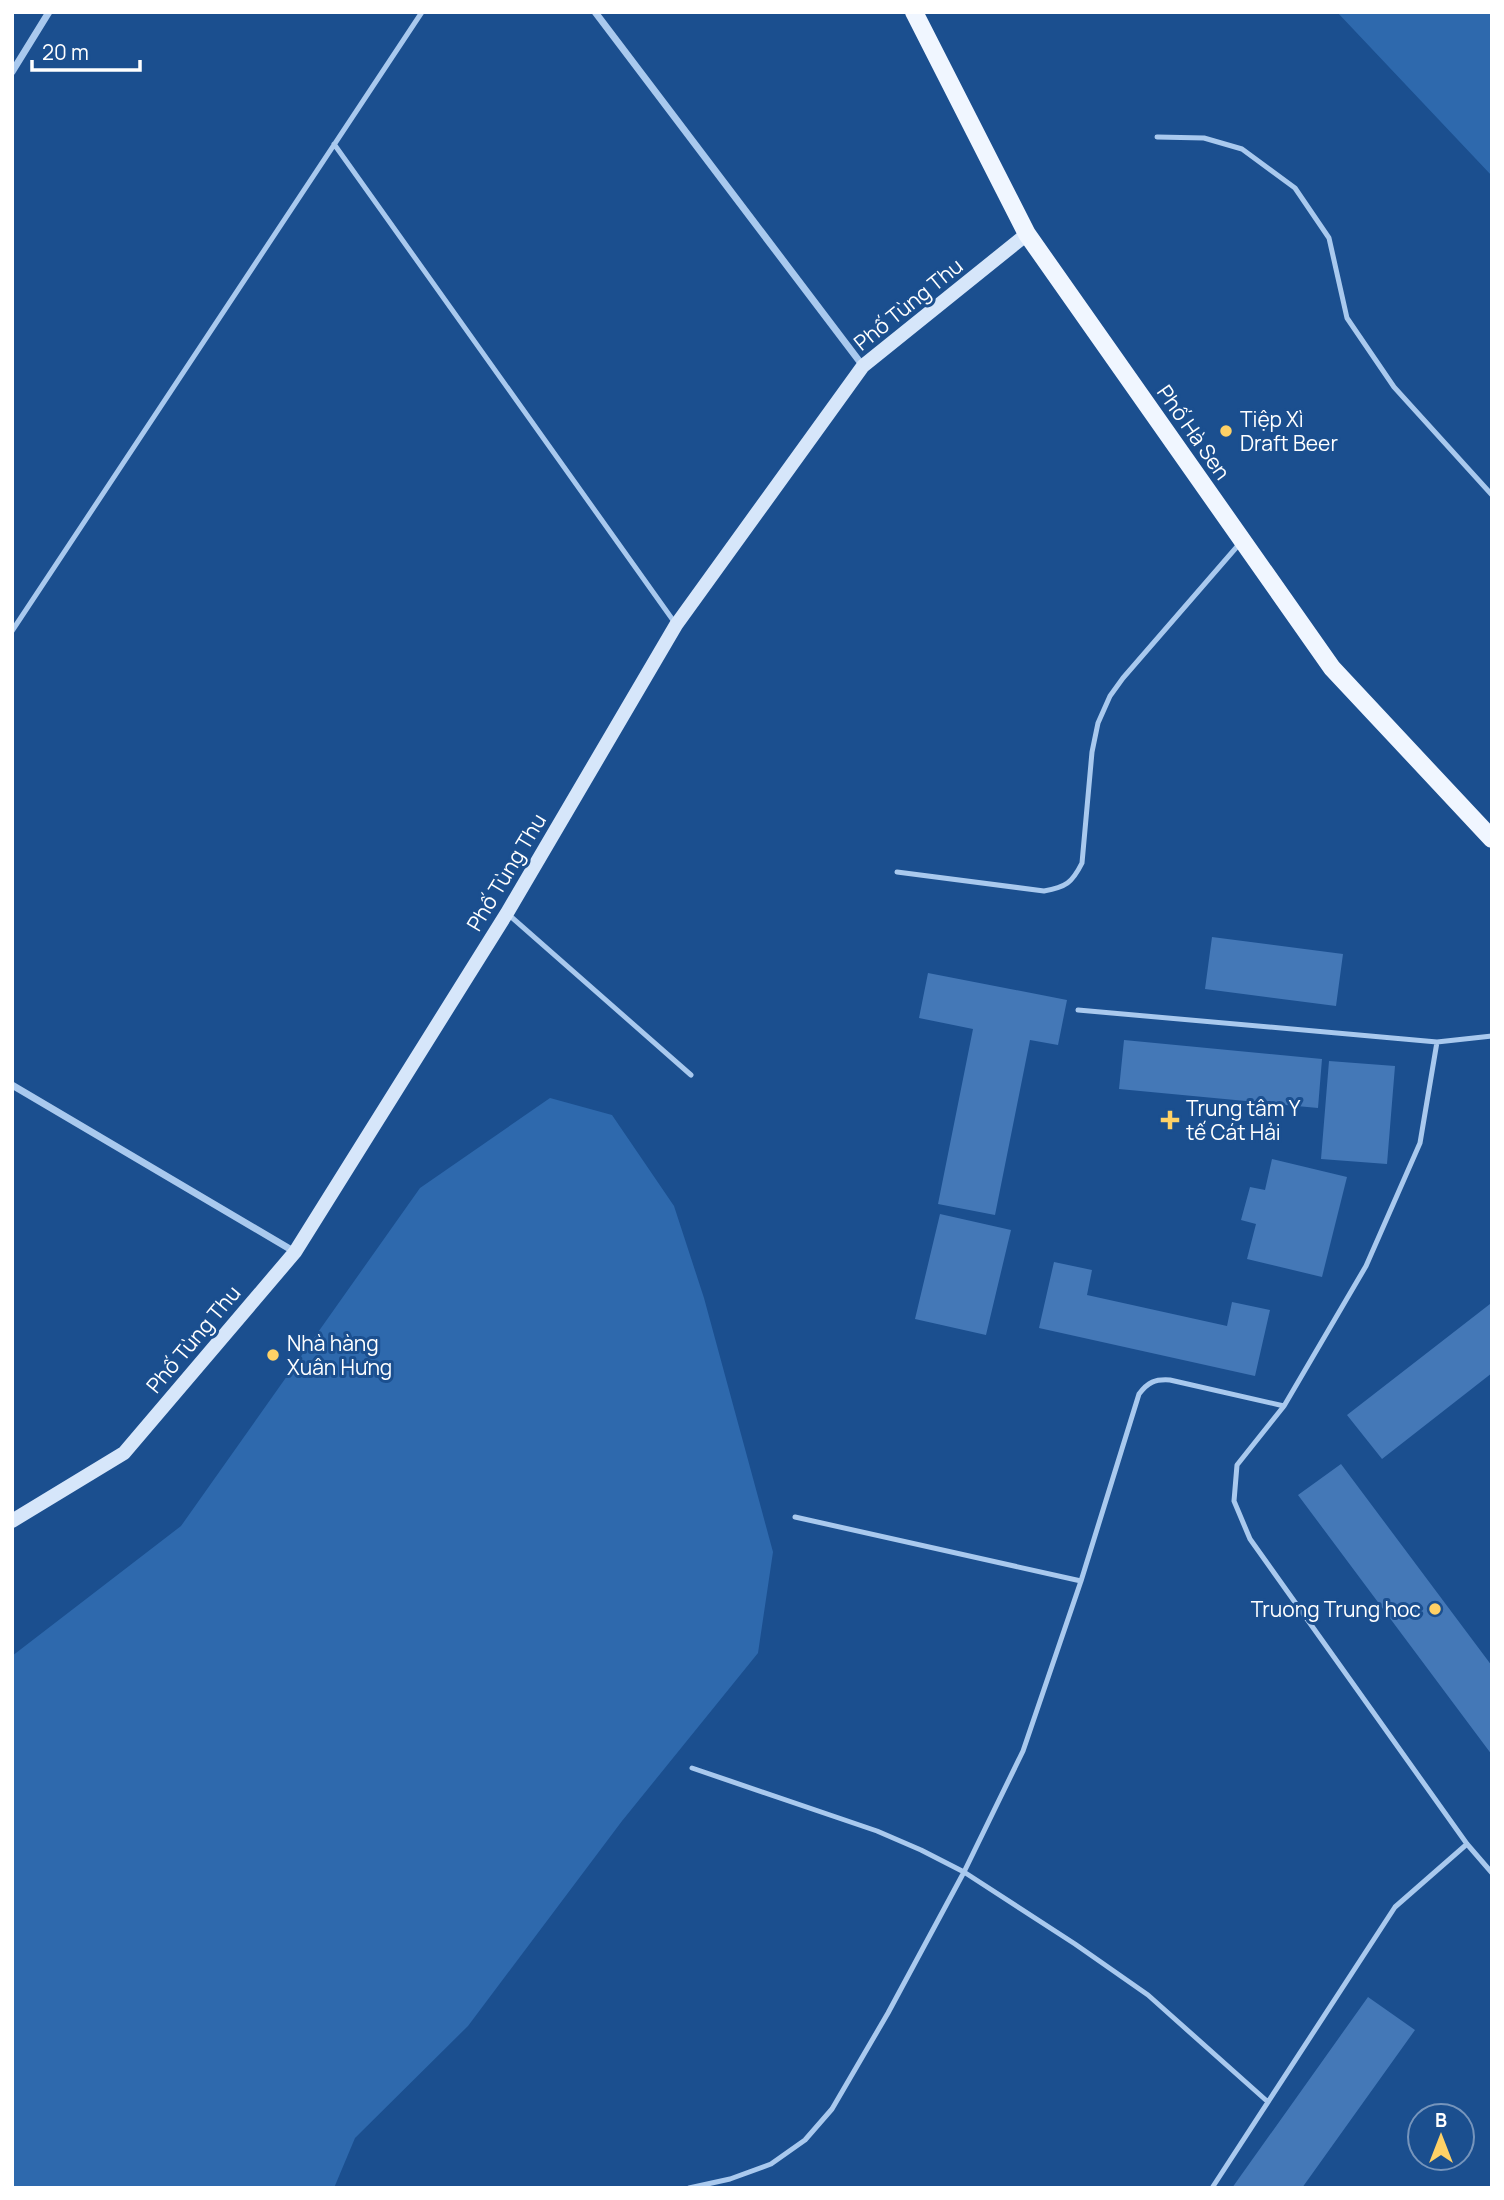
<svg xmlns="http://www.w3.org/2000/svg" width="1504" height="2200" font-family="Manrope,sans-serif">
<rect width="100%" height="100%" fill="#1b4f8f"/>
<path fill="#2e69ad" d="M1337 12H1492V176Z
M550 1098 612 1115 674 1206 704 1298 773 1552 758 1653 622 1821 468 2026 355 2138 334 2188H12V1656L181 1526 420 1188Z"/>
<path fill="#4478b7" d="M1212 937 1343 954 1336 1006 1205 989Z
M928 973 1067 1000 1058 1045 1030 1040 995 1215 938 1204 973 1029 919 1018Z
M1124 1040 1322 1059 1318 1108 1119 1089Z
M1329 1061 1395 1066 1387 1164 1321 1159Z
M1272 1159 1347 1177 1322 1277 1247 1259 1256 1224 1241 1220 1250 1187 1265 1190Z
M940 1214 1011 1230 986 1335 915 1319Z
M1054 1262 1092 1270 1087 1295 1227 1326 1232 1302 1270 1310 1255 1376 1039 1328Z
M1490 1304 1492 1306V1373L1382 1459 1347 1415Z
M1341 1464 1492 1666V1755L1298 1495Z
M1368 1997 1415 2030 1302 2188H1232Z"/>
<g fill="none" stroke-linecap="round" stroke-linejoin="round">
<path stroke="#a9c9ee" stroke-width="5" d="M1157 137 1204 138 1242 149 1295 188 1329 238 1347 318 1394 387 1492 495
M334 144 675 623
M12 631 422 12
M897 872 1044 891C1066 887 1072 883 1082 863L1092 752 1098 723 1110 696 1123 678 1241 542
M509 915 691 1075
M1078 1010 1437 1042 1492 1036
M1284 1406 1237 1465 1234 1501 1250 1539 1467 1844 1492 1873
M795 1517 1081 1581
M692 1768 877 1831 921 1850 964 1872 1075 1944 1148 1995 1268 2102
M689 2188 730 2179 771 2164 805 2140 832 2109 888 2013 964 1872 1023 1751 1081 1581 1139 1394C1148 1382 1155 1379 1170 1380L1284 1406 1366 1266 1420 1143 1437 1042
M1212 2188 1395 1907 1467 1844"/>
<path stroke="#a9c9ee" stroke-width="7" d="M595 12 863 366
M12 72 49 12
M12 1085 295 1252"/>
<path stroke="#d6e6fa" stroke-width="14" d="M12 1521 124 1453 295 1252 507 913 676 625 863 366 1027 234"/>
<path stroke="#f0f6ff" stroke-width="18" d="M914 12 1027 234 1332 668 1492 839"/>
</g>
<g fill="#ffd166" stroke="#1b4f8f" stroke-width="2.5">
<circle cx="1226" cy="431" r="7"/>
<path d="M1166.5 1109.5h7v7h7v7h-7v7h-7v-7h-7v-7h7z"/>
<circle cx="273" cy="1355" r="7"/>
<circle cx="1435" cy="1609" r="7"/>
</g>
<g text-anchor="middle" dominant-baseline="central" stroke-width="6" stroke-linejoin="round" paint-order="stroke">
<g font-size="21" fill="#fff" stroke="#1b4f8f">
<text transform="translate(908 304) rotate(-39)">Phố Tùng Thu</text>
<text transform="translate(1194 432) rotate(55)">Phố Hà Sen</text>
<text transform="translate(506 872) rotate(-59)">Phố Tùng Thu</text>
<text transform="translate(193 1339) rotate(-50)">Phố Tùng Thu</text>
</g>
<g font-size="21" fill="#fff" stroke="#1b4f8f" text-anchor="start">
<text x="1240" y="419">Tiệp Xì<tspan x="1240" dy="24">Draft Beer</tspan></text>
<text x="1186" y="1108">Trung tâm Y<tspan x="1186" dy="24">tế Cát Hải</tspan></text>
<text x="287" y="1343">Nhà hàng<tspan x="287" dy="24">Xuân Hưng</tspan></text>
<text x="1421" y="1609" text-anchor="end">Truong Trung hoc</text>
</g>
</g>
<rect width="1504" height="2200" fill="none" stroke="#ffffff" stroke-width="28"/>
<g transform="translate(1441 2137)"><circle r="33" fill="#1b4f8f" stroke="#7695bc" stroke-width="2"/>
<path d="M0-5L12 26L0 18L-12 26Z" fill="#ffd166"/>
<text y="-10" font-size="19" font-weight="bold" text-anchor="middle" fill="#ffffff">B</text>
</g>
<path d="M32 60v10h108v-10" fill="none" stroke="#ffffff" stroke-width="3.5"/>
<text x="42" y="60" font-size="21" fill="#ffffff" stroke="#1b4f8f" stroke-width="5" paint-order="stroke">20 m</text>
</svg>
